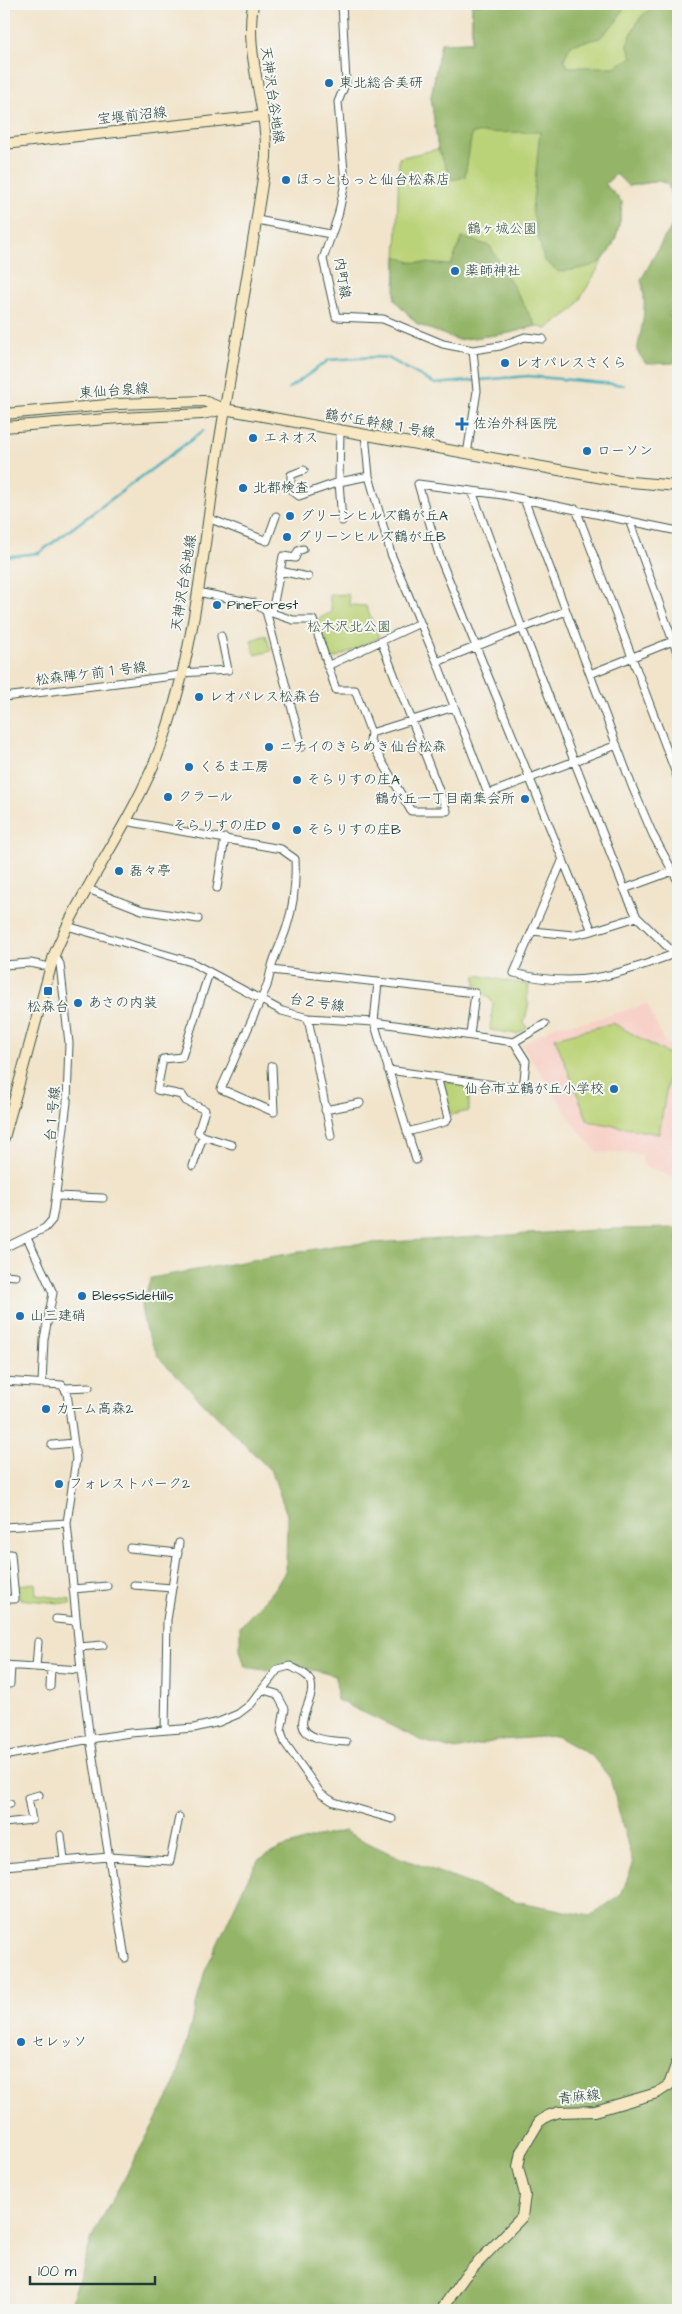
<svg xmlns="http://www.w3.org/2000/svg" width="682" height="2314" font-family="'Architects Daughter','Klee One',sans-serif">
<rect width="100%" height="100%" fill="#f6f6f2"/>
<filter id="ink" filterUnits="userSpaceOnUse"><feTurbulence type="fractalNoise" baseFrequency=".02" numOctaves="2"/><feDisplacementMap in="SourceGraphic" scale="10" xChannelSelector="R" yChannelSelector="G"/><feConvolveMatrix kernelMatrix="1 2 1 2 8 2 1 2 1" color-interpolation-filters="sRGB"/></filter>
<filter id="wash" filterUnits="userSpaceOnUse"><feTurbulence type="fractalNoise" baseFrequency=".0096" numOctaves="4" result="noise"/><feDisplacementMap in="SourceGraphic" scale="20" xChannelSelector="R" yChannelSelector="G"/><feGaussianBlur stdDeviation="1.12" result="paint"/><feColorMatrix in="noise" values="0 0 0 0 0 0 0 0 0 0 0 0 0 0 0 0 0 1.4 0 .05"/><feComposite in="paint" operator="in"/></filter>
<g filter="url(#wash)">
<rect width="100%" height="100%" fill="#f1e4cb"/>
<path fill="#f7d1c7" d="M647 1004 665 1044 678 1047V1179L643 1165 642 1154 597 1152 578 1130 522 1045 556 1025 586 1022Z"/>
<path fill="#bbd378" stroke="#6d8856" d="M472 4H678V254L664 238C679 220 674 206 668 184L659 181 628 186 616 174 605 184 622 202 620 221 615 240 574 309 546 329 536 326 509 333 458 340 417 324 395 300 399 158 438 149 431 97 441 43 472 42Z
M348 594 350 605 366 606 379 638 335 658 329 656 318 619 332 612 329 595Z
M266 635 271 651 255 655 251 640Z
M476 975 529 985 527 1001 529 1003 524 1023 527 1028 517 1034 490 1030 493 1003 476 984Z
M613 1023 672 1056 659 1134 588 1121 555 1038Z
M441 1081 469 1085V1111L451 1115Z
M35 1583 36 1595 70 1599V1604L19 1599 18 1585Z"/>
<path fill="#94b568" stroke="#5a794e" d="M472 4H626L616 22 600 38 571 45 564 59 568 67H614L632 57 627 44C639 16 644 4 678 4V306L669 313 678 327V351L674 363 646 364 637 351C642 326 648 305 641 280L664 238 673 227 674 206 668 184 659 181 628 186 616 174 605 184 622 202C621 220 616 249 601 261 593 268 570 270 559 272L544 260 532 210 540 132 472 133 465 177 452 180 438 149 431 97 441 43 472 42Z
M462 237 490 246 536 326 509 333 458 340 417 324 395 300 396 256 410 262 451 265Z
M678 1228V2310H69L93 2235 175 2085 205 1971 246 1882 258 1860 279 1849 313 1838 344 1831 393 1855 515 1901 590 1916 621 1895 633 1864 610 1778 592 1756 556 1736 500 1740 456 1750 423 1741 337 1700 336 1676 290 1664H279L271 1671 245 1667 240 1650V1627L276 1587 286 1570 287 1515 272 1472 159 1358 145 1328 141 1306 151 1278 338 1245 614 1229Z"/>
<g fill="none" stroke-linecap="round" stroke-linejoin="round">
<path stroke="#3babb7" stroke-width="2.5" d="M289 388 329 360 375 357 388 358 435 384 528 376 624 385
M4 557 39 553 203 431"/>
</g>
</g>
<g filter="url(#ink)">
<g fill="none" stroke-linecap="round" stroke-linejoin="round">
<g stroke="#3e564b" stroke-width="9">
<path id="street" d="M342 4 346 82 338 102 345 183 338 216 323 259 336 317 383 319 443 344 473 350 500 346 525 337 543 339
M257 220 330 234
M365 434 369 476 391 554 437 662 488 794 617 745
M467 454 477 391 473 350
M304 470 291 475V490L299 496 339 482 340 430
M472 491 522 628 628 898 637 917 678 957
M524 499 632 786 653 835 678 881
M576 509 678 779
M208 518 267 541 276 516
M629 520 678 655
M342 521 339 482 369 476
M280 571 308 577
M197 592 254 603 266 611 302 747
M266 611 293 620H313L336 690H355L371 733 370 741 411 811H447L381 641
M272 612 283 556 295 558 298 551 303 549
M437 662 566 611
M327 666 420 623
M181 673 228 670 221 636
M590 674 678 639
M4 697 181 675
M371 733 454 707
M125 821 281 849 295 859C296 881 294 904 287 926 283 941 274 954 271 970
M563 859 514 973C579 989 613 976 674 954
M217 888 225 838
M88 889 142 910 198 919
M624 889 673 871
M637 917 592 931 440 558 418 484 503 495 678 531
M67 926 191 962 282 1011 308 1018 374 1022 514 1042 545 1024
M532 931 573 935 592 931
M4 965 30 963 50 967
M378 982 374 1022 416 1160
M308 1018 331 1136
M272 1066 274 1112 221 1089 267 986 271 970 475 993 470 1035
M388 1070 523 1089 526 1061 514 1042
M325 1110 360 1103
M407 1132 445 1122 448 1118 437 1077
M203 1136 232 1145
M193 1166 203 1136 198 1132 205 1110 186 1101 182 1095 157 1090 163 1059 182 1057 209 973
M57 1196 103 1198
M27 1237 53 1293 44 1339 42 1384
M4 1248 45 1228 52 1220 54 1210 67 1102 69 1043 60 964 54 955
M4 1275 16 1276
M4 1381 62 1385 67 1393 76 1459 67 1523 81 1670 90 1739 125 1958
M64 1388 89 1387
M52 1445 74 1443
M4 1527 67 1523
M130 1548 178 1553
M4 1554H11L15 1599H4
M134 1585 172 1588
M73 1589 107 1586
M56 1619 76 1621
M79 1647 103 1645
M4 1665 81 1670
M36 1667 38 1642
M10 1684 11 1666
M50 1687 51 1668
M263 1690 277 1694 285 1709 281 1731 285 1743 321 1794 334 1802 392 1819
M165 1730 167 1620 179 1543
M4 1756 90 1739 130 1733 194 1728 219 1722 238 1714 251 1704 278 1669 290 1666C295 1669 303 1672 307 1676 325 1696 283 1725 315 1737 324 1741 336 1741 346 1742
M4 1804H10
M4 1823 32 1820 28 1798 39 1795
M61 1835 64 1860
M4 1866 109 1857 170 1861 179 1817"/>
</g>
<g stroke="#3e564b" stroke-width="12">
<path id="secondary" d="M4 144 263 116
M4 414 119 404 204 401 224 409 619 481 678 486
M4 427 120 418 202 414 224 409
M4 1138 54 955C84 883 134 820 161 746 193 659 203 555 216 464 232 362 251 260 266 158 268 106 244 56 253 4
M441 2310 465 2276 522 2217 525 2195 518 2167 521 2152 539 2122 547 2116 559 2112 595 2111 657 2093 669 2085 678 2060"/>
</g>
<use href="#street" stroke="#fff" stroke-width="7"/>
<use href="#secondary" stroke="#f7e8c3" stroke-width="10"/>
</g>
</g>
<g fill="#1f6fb2" stroke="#f6f6f2" stroke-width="2">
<circle cx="329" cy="83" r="5"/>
<circle cx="286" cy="180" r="5"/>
<circle cx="455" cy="271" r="5"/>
<circle cx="505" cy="363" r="5"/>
<path d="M459.5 416.5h5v5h5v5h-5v5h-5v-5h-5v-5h5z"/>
<circle cx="253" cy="438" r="5"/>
<circle cx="587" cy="451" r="5"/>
<circle cx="243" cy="488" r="5"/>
<circle cx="290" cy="516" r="5"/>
<circle cx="287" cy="537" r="5"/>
<circle cx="217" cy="605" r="5"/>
<circle cx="199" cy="697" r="5"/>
<circle cx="269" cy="747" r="5"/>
<circle cx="189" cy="767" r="5"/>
<circle cx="297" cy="780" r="5"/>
<circle cx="168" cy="797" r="5"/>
<circle cx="525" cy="799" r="5"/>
<circle cx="276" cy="826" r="5"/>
<circle cx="297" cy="830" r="5"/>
<circle cx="119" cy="871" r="5"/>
<rect x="43" y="986" width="10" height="10" rx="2.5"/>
<circle cx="78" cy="1003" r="5"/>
<circle cx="614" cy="1089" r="5"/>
<circle cx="82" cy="1296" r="5"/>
<circle cx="20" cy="1316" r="5"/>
<circle cx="46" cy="1409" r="5"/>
<circle cx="59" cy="1484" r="5"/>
<circle cx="21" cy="2042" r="5"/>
</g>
<g text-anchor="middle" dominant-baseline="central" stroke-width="4" stroke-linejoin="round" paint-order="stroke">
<g font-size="14" fill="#1f3d34" stroke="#f6f6f2" text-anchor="start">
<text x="339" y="83">東北総合美研</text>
<text x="296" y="180">ほっともっと仙台松森店</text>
<text x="465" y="271">薬師神社</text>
<text x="515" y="363">レオパレスさくら</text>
<text x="473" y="424">佐治外科医院</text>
<text x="263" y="438">エネオス</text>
<text x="597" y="451">ローソン</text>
<text x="253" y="488">北都検査</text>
<text x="300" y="516">グリーンヒルズ鶴が丘A</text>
<text x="297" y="537">グリーンヒルズ鶴が丘B</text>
<text x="227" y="605">PineForest</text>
<text x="209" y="697">レオパレス松森台</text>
<text x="279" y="747">ニチイのきらめき仙台松森</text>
<text x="199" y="767">くるま工房</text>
<text x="307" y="780">そらりすの庄A</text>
<text x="178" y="797">クラール</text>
<text x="515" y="799" text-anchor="end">鶴が丘一丁目南集会所</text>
<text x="266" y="826" text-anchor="end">そらりすの庄D</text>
<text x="307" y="830">そらりすの庄B</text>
<text x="129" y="871">磊々亭</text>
<text x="88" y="1003">あさの内装</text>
<text x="48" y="1007" text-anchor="middle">松森台</text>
<text x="604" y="1089" text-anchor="end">仙台市立鶴が丘小学校</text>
<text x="92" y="1296">BlessSideHills</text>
<text x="30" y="1316">山三建硝</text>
<text x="56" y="1409">カーム高森2</text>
<text x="69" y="1484">フォレストパーク2</text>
<text x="31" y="2042">セレッソ</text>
</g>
<g font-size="14" fill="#1f3d34" stroke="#f6f6f2">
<text transform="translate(272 95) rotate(82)">天神沢台谷地線</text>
<text transform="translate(132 116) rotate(-6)">宝堰前沼線</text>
<text transform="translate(342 278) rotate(81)">内町線</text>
<text transform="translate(114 391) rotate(-4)">東仙台泉線</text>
<text transform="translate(380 424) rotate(10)">鶴が丘幹線１号線</text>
<text transform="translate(184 583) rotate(-81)">天神沢台谷地線</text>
<text transform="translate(91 674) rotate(-7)">松森陣ケ前１号線</text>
<text transform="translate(317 1003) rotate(8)">台２号線</text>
<text transform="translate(53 1114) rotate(-85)">台１号線</text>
<text transform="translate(579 2097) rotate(-6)">青麻線</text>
</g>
<g font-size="14" fill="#3e5b42" stroke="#f6f6f2">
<text x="502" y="229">鶴ヶ城公園</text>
<text x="349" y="627">松木沢北公園</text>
</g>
</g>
<rect width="682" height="2314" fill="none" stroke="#f6f6f2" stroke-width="20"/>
<path d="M30 2276v8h125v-8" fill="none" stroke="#1f3d34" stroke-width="2.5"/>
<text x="38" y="2276" font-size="15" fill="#1f3d34" stroke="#f6f6f2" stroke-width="4" paint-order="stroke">100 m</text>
</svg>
